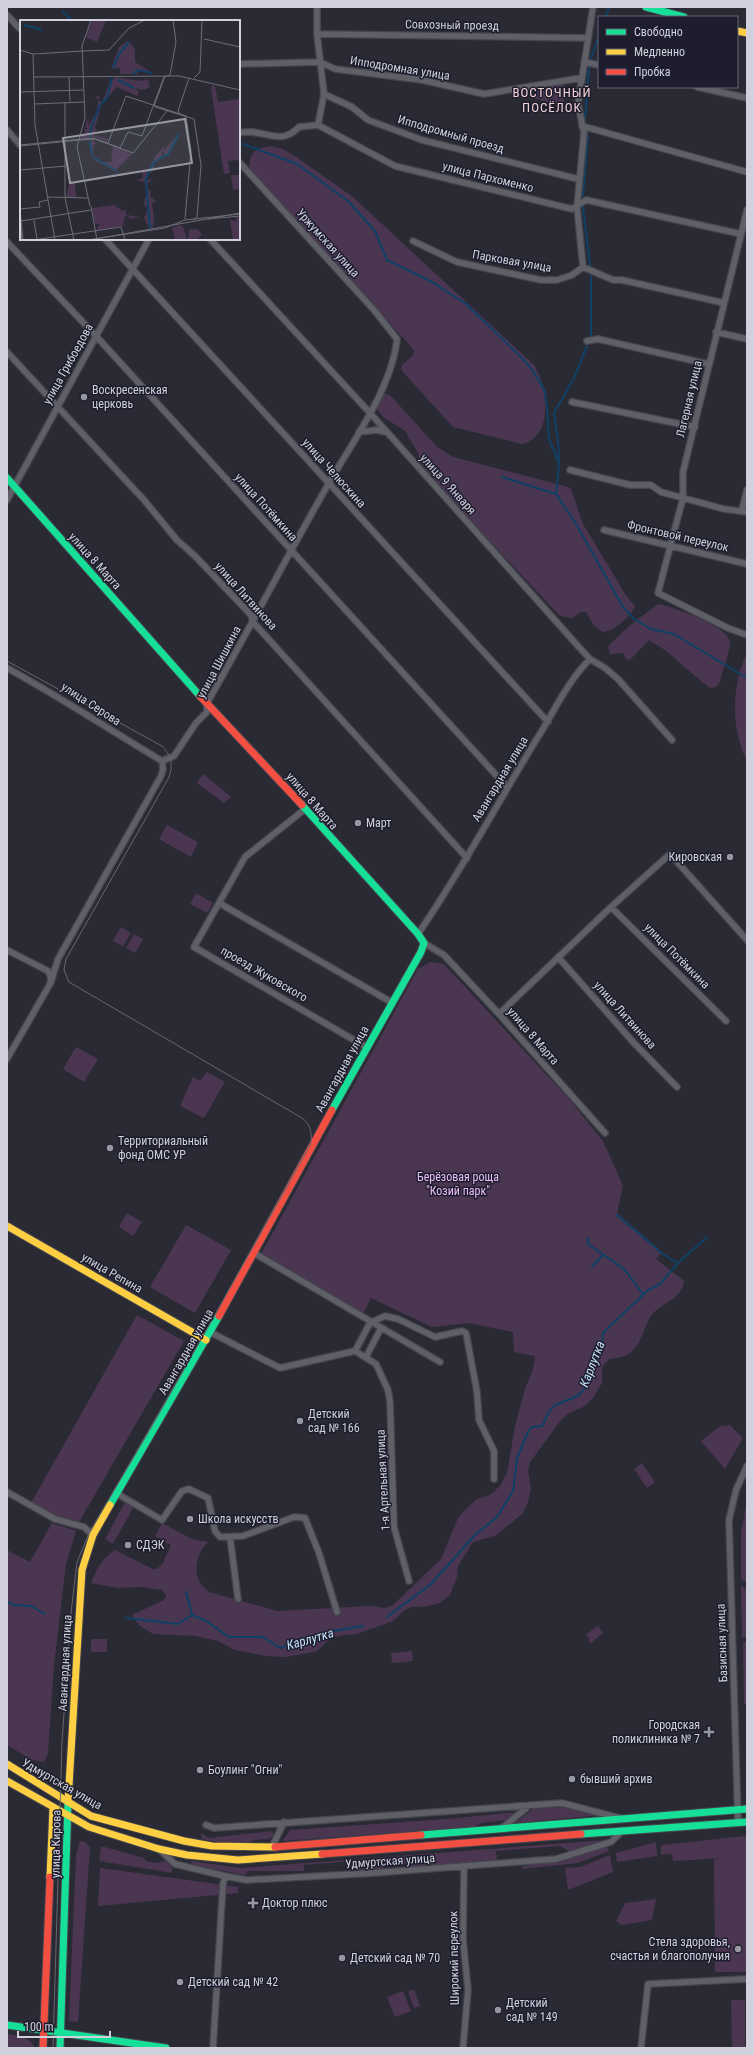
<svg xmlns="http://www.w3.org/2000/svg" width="754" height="2055" font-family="'Roboto Condensed',sans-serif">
<rect width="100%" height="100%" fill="#2a2a34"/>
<path fill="#4b3652" d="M563 84 564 106 533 98 535 90Z
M272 146 282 149 295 156 353 197 534 365C548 388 554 436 522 444L453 427 402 371 401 366 413 355 414 350 250 169C248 152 256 148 272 146Z
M381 394H386L391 396 436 446 453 457 565 486 571 489 583 524 627 597 635 606C630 617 615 631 603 632L594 626 586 612H581L572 618 560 616 441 489 419 460 418 453 405 431 383 417 376 408Z
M658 604C673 607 729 626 730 642 730 652 722 671 720 681L716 687 710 688C689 673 672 652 649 640L631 659 627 660 623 653 610 654 608 646 628 627Z
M747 653V761C731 730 731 685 747 653Z
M203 774 231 797 224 803 197 783Z
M167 825 198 842 191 857 159 839Z
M196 893 213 903 207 913 190 904Z
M121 927 131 933 123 946 113 941Z
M134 934 143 939 135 953 126 948Z
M430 962 444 964 568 1098 603 1141 623 1186 617 1213 662 1252 656 1259 684 1281C682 1300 661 1302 651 1316 644 1327 642 1342 632 1351 626 1357 617 1358 609 1359L602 1367V1383L593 1398 583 1407 569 1413 561 1420 530 1462 528 1471 531 1489 528 1502 522 1514 495 1536 473 1542 458 1566 457 1577 450 1595 440 1603 428 1606 411 1607 405 1610 393 1621 357 1634 343 1635 331 1638 317 1651 308 1653 286 1657 266 1656 235 1650 218 1641 196 1636 153 1634 139 1625 132 1615 164 1600 166 1595 162 1590 142 1587 117 1588 91 1583C96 1570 102 1558 115 1550L153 1569H157L163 1563 171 1545 155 1536 162 1523 192 1539 208 1542C194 1556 191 1580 209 1592L277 1611 370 1606 385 1608 393 1605 441 1559 458 1518 467 1508 477 1499 490 1495 500 1486 507 1473 515 1426 525 1389 533 1369 535 1356 514 1352 513 1332 469 1323 432 1327 371 1298 363 1314 261 1254 418 969Z
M76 1047 98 1059 84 1082 63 1069Z
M207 1072 225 1082 204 1118 180 1106 193 1077 200 1081Z
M127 1213 142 1222 133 1236 119 1227Z
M186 1225 231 1250 195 1313 150 1287Z
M137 1315 184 1341 79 1522 56 1515 31 1503Z
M730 1425 743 1438 725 1469 701 1441 720 1426Z
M642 1463 655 1482 647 1488 634 1469Z
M747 1499V1582L741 1580V1533Z
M125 1502 134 1506 113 1544 105 1539Z
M52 1523 76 1531 66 1564 54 1665 48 1753 44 1762 32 1760 7 1745V1550L30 1562Z
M741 1586 747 1589V1637L742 1638Z
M598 1626 603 1633 590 1644 589 1638 585 1635Z
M91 1639H107V1652H91Z
M743 1642H747V1704H744Z
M412 1651 413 1661 392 1663 391 1653Z
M566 1807 602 1815 515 1823 533 1809Z
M519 1812 508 1820 481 1823 473 1827 282 1841 290 1830 446 1819Z
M273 1831V1836L269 1839 254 1840 248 1844 221 1843 202 1839 201 1833 209 1838Z
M746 1836 747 1972H715L714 1860 722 1858 673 1861 672 1854 661 1855V1845Z
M607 1840 571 1852 560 1846 496 1851 497 1861 411 1867V1863L384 1865 383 1870 350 1872 352 1861 304 1865V1871H248L245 1875 193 1865 191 1861 241 1868Z
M80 1841 85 1842 90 1847 78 2022 69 2021 76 1855Z
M656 1842 657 1856 617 1862 616 1853Z
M101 1846 144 1858 146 1861 156 1863 166 1861 172 1867V1873L99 1861Z
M608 1847 609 1851 578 1863 522 1869V1867Z
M560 1855 503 1861 502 1859Z
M610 1855 613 1872 568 1890 565 1868 580 1867Z
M100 1868 238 1887V1893L98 1906Z
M656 1899 652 1920 622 1925 616 1921 625 1903Z
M414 1989 420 2006 414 2008 408 1992Z
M403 1991 411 2011 395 2017 387 1997Z
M731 2000H745V2048H732Z
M7 2034C19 2036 29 2036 35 2048H7Z"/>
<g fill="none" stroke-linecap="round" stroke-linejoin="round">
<path stroke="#0f4166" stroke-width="2" d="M63 12 73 21
M606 17 609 7
M591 58 599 36
M585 120 589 66
M243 144 297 164 348 201 375 231 387 260 432 282 466 304 523 359 531 368 544 389 547 406 549 439 559 463 556 494 575 522 623 607 634 619 651 629 674 634 747 678
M583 196 588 135
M583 207 590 265
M591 336V274
M559 460 558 440 554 413 574 378 587 346
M502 477 556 494
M617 1215 663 1254 678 1263
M588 1238V1244L624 1269 643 1294
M592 1267 603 1255
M186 1592 192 1614
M7 1602 13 1605 31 1606 45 1614
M387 1617 431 1584 475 1535 497 1517 513 1491 517 1458 528 1432 532 1427 542 1426C545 1421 547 1414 551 1409 557 1401 573 1401 581 1393 592 1383 584 1362 602 1346L603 1333 647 1291 660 1284 678 1263 707 1237
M126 1618 178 1624 192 1615 206 1621 229 1637H263L280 1648 322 1633 363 1626"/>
<g stroke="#45454e" stroke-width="8">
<path id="street" d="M317 7V34L324 94 318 125
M7 15 21 30
M317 34 588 38
M584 62 599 65
M239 64 320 62 335 69 422 80 484 94 581 78
M697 87 747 98
M324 94 352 107 368 120 422 140 578 179
M582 126 747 172
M7 130 21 146
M239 133C264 127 279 148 299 127L318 125 395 166 572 209 586 200 741 234
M747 210 683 472V498L658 593 728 628 747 635
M105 239 548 722
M210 239 370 413 578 646 590 659 605 668 618 679 672 740
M413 241 457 262 541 280H557L572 275 583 267 613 280H622L724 303
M7 242 96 336 507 787
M583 267 577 207 584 133 578 104 593 7
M716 332 747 339
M587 341 598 339 708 364
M7 352 144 500 177 540 195 556 251 615 253 622 467 858
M572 402 695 427
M359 432 376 430 386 432
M570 470 630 485H651L661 492 724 509 747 512
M7 500 149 239
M742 510 747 490
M604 530 747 564
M7 668C60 697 110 730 162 761
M162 761 174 756 196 723 207 712V703C249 630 287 556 329 483 353 441 392 388 397 339L374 310 239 162
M305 809 245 857 194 947 366 1047
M219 903 391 1002
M611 907 726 1021
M418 934C462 870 498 802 538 737 555 710 567 682 590 659
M424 943 444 955 499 1014 605 1133
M7 950 48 971 51 978 50 984 7 1059
M558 957 634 1043 677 1087
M51 982 58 959 161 776 163 769 162 761
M499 1014 611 907 670 854 747 940
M254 1253 440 1362
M210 1332 280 1368 355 1351
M366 1357 381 1328
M7 1492 55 1519 84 1527 93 1535
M116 1493 162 1520 182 1491 189 1489 208 1498 215 1531 220 1537 243 1536 294 1517 305 1518 319 1553 337 1612
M230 1537 238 1599
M409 1581 394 1527 390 1402 388 1390 376 1364 355 1351 370 1323 385 1316 398 1319 435 1337 462 1331 466 1333 477 1392 479 1420 494 1451V1479
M738 1823 729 1520 736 1490 747 1466
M206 1825 214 1828 562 1803 620 1818
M502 1828 530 1805
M272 1847 284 1822
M160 1850 175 1864 225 1876 246 1880 266 1879 374 1873 556 1859 611 1842 622 1831
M213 2048 223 1884 225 1876
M463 2048 468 1990 463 1939 464 1867
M641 2048 648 1984 747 1979"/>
</g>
<g stroke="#45454e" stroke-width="9">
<path id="fast" d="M646 7 684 17
M7 478 200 696
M302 805 418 934 424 943 421 952 332 1110
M110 1505 219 1316
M581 1834 747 1822
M421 1835 747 1809
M7 2025 166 2048
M60 2048 68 1802"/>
</g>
<g stroke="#45454e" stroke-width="9">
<path id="slow" d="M737 31 747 33
M7 1226 206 1340
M7 1764 91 1816 184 1841 212 1846 275 1847
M7 1781 89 1827 159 1849 187 1855 238 1860 322 1854
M68 1802 82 1570 93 1535 110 1505
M50 1877 53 1808"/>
</g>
<g stroke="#45454e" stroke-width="9">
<path id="jam" d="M200 696 302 805
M219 1316 332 1110
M275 1847 421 1835
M322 1854 581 1834
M43 2048 50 1877"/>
</g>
<use href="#street" stroke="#5f6067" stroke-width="5.5"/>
<use href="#fast" stroke="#16e098" stroke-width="7"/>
<use href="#slow" stroke="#ffcf43" stroke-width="7"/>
<use href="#jam" stroke="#f24e42" stroke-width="7"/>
<path stroke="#66666d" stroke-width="1" d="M7 661 162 746C171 755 174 767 168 779L66 959 64 970 69 982 302 1118C311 1124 313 1135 310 1146L150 1430 90 1531 77 1562 71 1613 62 1742 53 2048"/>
</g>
<g fill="#9697a1" stroke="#1d1d2e" stroke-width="1.5">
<circle cx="84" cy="397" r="4"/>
<circle cx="358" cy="823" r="4"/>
<circle cx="730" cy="857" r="4"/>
<circle cx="110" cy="1148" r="4"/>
<circle cx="300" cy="1421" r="4"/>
<circle cx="190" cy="1519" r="4"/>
<circle cx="128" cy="1545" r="4"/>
<path d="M707 1726h4v4h4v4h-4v4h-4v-4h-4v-4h4z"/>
<circle cx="200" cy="1770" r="4"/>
<circle cx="572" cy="1779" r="4"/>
<path d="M251 1897h4v4h4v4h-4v4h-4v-4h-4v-4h4z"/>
<circle cx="738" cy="1949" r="4"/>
<circle cx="342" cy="1958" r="4"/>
<circle cx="180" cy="1982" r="4"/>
<circle cx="498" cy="2010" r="4"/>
</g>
<g text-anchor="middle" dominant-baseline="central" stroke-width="3" stroke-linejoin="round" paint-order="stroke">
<g font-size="12" fill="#d0d1dc" stroke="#1d1d2e">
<text transform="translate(452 25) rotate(1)">Совхозный проезд</text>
<text transform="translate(400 68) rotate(9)">Ипподромная улица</text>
<text transform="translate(451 134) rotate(16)">Ипподромный проезд</text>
<text transform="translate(488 177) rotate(14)">улица Пархоменко</text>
<text transform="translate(328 243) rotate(48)">Уржумская улица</text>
<text transform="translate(512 261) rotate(10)">Парковая улица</text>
<text transform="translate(68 364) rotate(-61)">улица Грибоедова</text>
<text transform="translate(689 399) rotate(-77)">Лагерная улица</text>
<text transform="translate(334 473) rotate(48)">улица Челюскина</text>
<text transform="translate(448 484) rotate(48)">улица 9 Января</text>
<text transform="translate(266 507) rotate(48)">улица Потёмкина</text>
<text transform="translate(678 536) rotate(13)">Фронтовой переулок</text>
<text transform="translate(95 561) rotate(48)">улица 8 Марта</text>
<text transform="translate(246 596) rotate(48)">улица Литвинова</text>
<text transform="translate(219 662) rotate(-62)">улица Шишкина</text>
<text transform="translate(91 704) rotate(33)">улица Серова</text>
<text transform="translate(500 779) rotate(-59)">Авангардная улица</text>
<text transform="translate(312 801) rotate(49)">улица 8 Марта</text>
<text transform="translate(677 956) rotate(45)">улица Потёмкина</text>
<text transform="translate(264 974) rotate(30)">проезд Жуковского</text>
<text transform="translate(625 1015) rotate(48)">улица Литвинова</text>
<text transform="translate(533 1036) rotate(49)">улица 8 Марта</text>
<text transform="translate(342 1069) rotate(-61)">Авангардная улица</text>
<text transform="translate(112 1273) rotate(30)">улица Репина</text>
<text transform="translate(186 1352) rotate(-60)">Авангардная улица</text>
<text transform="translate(383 1480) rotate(-93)">1-я Артельная улица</text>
<text transform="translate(722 1643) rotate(-92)">Базисная улица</text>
<text transform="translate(65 1663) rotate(-87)">Авангардная улица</text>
<text transform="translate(62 1784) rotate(30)">Удмуртская улица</text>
<text transform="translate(56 1844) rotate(-89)">улица Кирова</text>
<text transform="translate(390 1861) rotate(-4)">Удмуртская улица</text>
<text transform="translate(454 1958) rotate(-91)">Широкий переулок</text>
</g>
<g font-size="12" fill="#d0d1dc" stroke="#1d1d2e" text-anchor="start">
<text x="92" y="390">Воскресенская<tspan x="92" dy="14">церковь</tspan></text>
<text x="366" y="823">Март</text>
<text x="722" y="857" text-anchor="end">Кировская</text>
<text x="118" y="1141">Территориальный<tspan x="118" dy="14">фонд ОМС УР</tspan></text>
<text x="308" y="1414">Детский<tspan x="308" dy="14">сад № 166</tspan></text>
<text x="198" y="1519">Школа искусств</text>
<text x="136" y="1545">СДЭК</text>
<text x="700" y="1725" text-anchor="end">Городская<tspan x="700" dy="14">поликлиника № 7</tspan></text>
<text x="208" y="1770">Боулинг "Огни"</text>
<text x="580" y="1779">бывший архив</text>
<text x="262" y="1903">Доктор плюс</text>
<text x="730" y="1942" text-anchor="end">Стела здоровья,<tspan x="730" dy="14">счастья и благополучия</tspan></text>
<text x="350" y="1958">Детский сад № 70</text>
<text x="188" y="1982">Детский сад № 42</text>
<text x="506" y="2003">Детский<tspan x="506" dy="14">сад № 149</tspan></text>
</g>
<g font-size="12" fill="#ecbffa" stroke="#1d1d2e">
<text x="458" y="1177">Берёзовая роща<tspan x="458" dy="14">"Козий парк"</tspan></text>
</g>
<g font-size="13" letter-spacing="1" fill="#f5d1d4" stroke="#1d1d2e">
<text x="552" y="92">ВОСТОЧНЫЙ<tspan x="552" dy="15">ПОСЁЛОК</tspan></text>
</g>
<g font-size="13" font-style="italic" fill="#c5e1fb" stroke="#1d1d2e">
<text transform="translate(592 1364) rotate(-69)">Карлутка</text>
<text transform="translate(310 1639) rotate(-16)">Карлутка</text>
</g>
</g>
<g transform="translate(20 20)">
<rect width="220" height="220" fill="#2a2a34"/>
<path d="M72 0H86L77 22 66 17ZM108 21 115 29V42L132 53 118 51 117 54H100V48L91 49 99 27ZM96 57 120 61 128 59 130 67 124 70 115 68 119 72 117 76 97 67 81 85 75 108 77 110 73 115 88 119 87 122 75 117 61 118 63 113 66 114 64 109H68L65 107 67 101 69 98 68 106 77 92 78 80 75 76 80 77 78 80 82 83 89 64ZM193 65 195 66 198 82 220 79V140L208 141 210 153 204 154 191 68ZM158 115 148 134 144 135V130ZM72 119 76 123 73 126V137L82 142H91L93 126 112 134 95 151 74 140 70 131ZM145 125 141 137 134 142V148H131L134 138ZM129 149 134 150 125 158 126 161 133 158 127 164V169L131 171 130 176 136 182 132 183 134 198 133 208 129 209 124 197 128 190 126 185 124 187 125 178 128 176 126 163 117 160 123 158 122 152ZM211 155H220V169L213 170ZM50 161 55 162 56 177H46ZM95 185 99 189 101 186 100 190H106V195L120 197 115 198 116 202 115 198 107 199 111 197 105 196 103 206 76 210 80 204H75L72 188ZM216 197H220V220H213L210 200 216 201ZM160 205 163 207 167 220H155L152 208ZM178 209 182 215 178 218 181 220H168L169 210Z" fill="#4b3652"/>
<path fill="none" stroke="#0f4166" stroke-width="2" d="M4 5 22 10M93 48 99 34 109 22M113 54 118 50 132 53M98 60 114 68M70 117 71 108 80 85 87 78 92 58M70 121 72 135M73 137 98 152M125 161 134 142 148 134 159 114M126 161 130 209"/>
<path fill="none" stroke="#6c6d77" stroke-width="1" d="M184 19 220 27M0 30 13 34 63 31M63 31 89 30 109 8 125 0M13 34 15 105 35 220M14 57 159 56 220 70M49 57 50 83M174 58 180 52 182 0M0 72 63 70M45 83V178L54 220M14 84 64 82M134 84 135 87 174 99 181 145 177 197 173 200M134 86 145 56M160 94 158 91 169 58M59 120 75 119 113 133 147 91M88 123 106 76 166 96 171 131 165 199M0 125 73 118 100 128 108 112 122 116 144 57 150 55 156 22 153 0M0 126 59 120M0 150 46 146M27 177 68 178M70 186 57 127 65 98 62 26 71 0M71 186 77 220M0 189 20 187 19 182 28 180M0 189 3 220M0 193 2 220M188 199 220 196M14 200 17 220M1 201 71 190M13 220 101 207 105 220M68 220 145 208 165 200 220 194M70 220 220 193"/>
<path fill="#9697a1" fill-opacity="0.15" stroke="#9697a1" stroke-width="2" d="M165 99 172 143 50 163 43 118Z"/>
<rect width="220" height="220" fill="none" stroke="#d0d1dc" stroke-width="2"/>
</g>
<rect width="754" height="2055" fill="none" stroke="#d0d1dc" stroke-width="16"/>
<rect x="598" y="16" width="140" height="72" fill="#1d1d2e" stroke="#656574"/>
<rect x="606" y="29" width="20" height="6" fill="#16e098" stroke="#656574"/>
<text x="634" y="36" font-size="12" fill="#d0d1dc">Свободно</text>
<rect x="606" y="49" width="20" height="6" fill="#ffcf43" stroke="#656574"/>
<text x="634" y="56" font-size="12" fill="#d0d1dc">Медленно</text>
<rect x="606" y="69" width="20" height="6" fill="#f24e42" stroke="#656574"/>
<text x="634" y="76" font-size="12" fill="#d0d1dc">Пробка</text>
<path d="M18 2031v6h92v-6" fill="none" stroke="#d0d1dc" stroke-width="2"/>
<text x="24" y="2031" font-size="12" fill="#d0d1dc" stroke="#1d1d2e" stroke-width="3" paint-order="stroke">100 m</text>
</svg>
